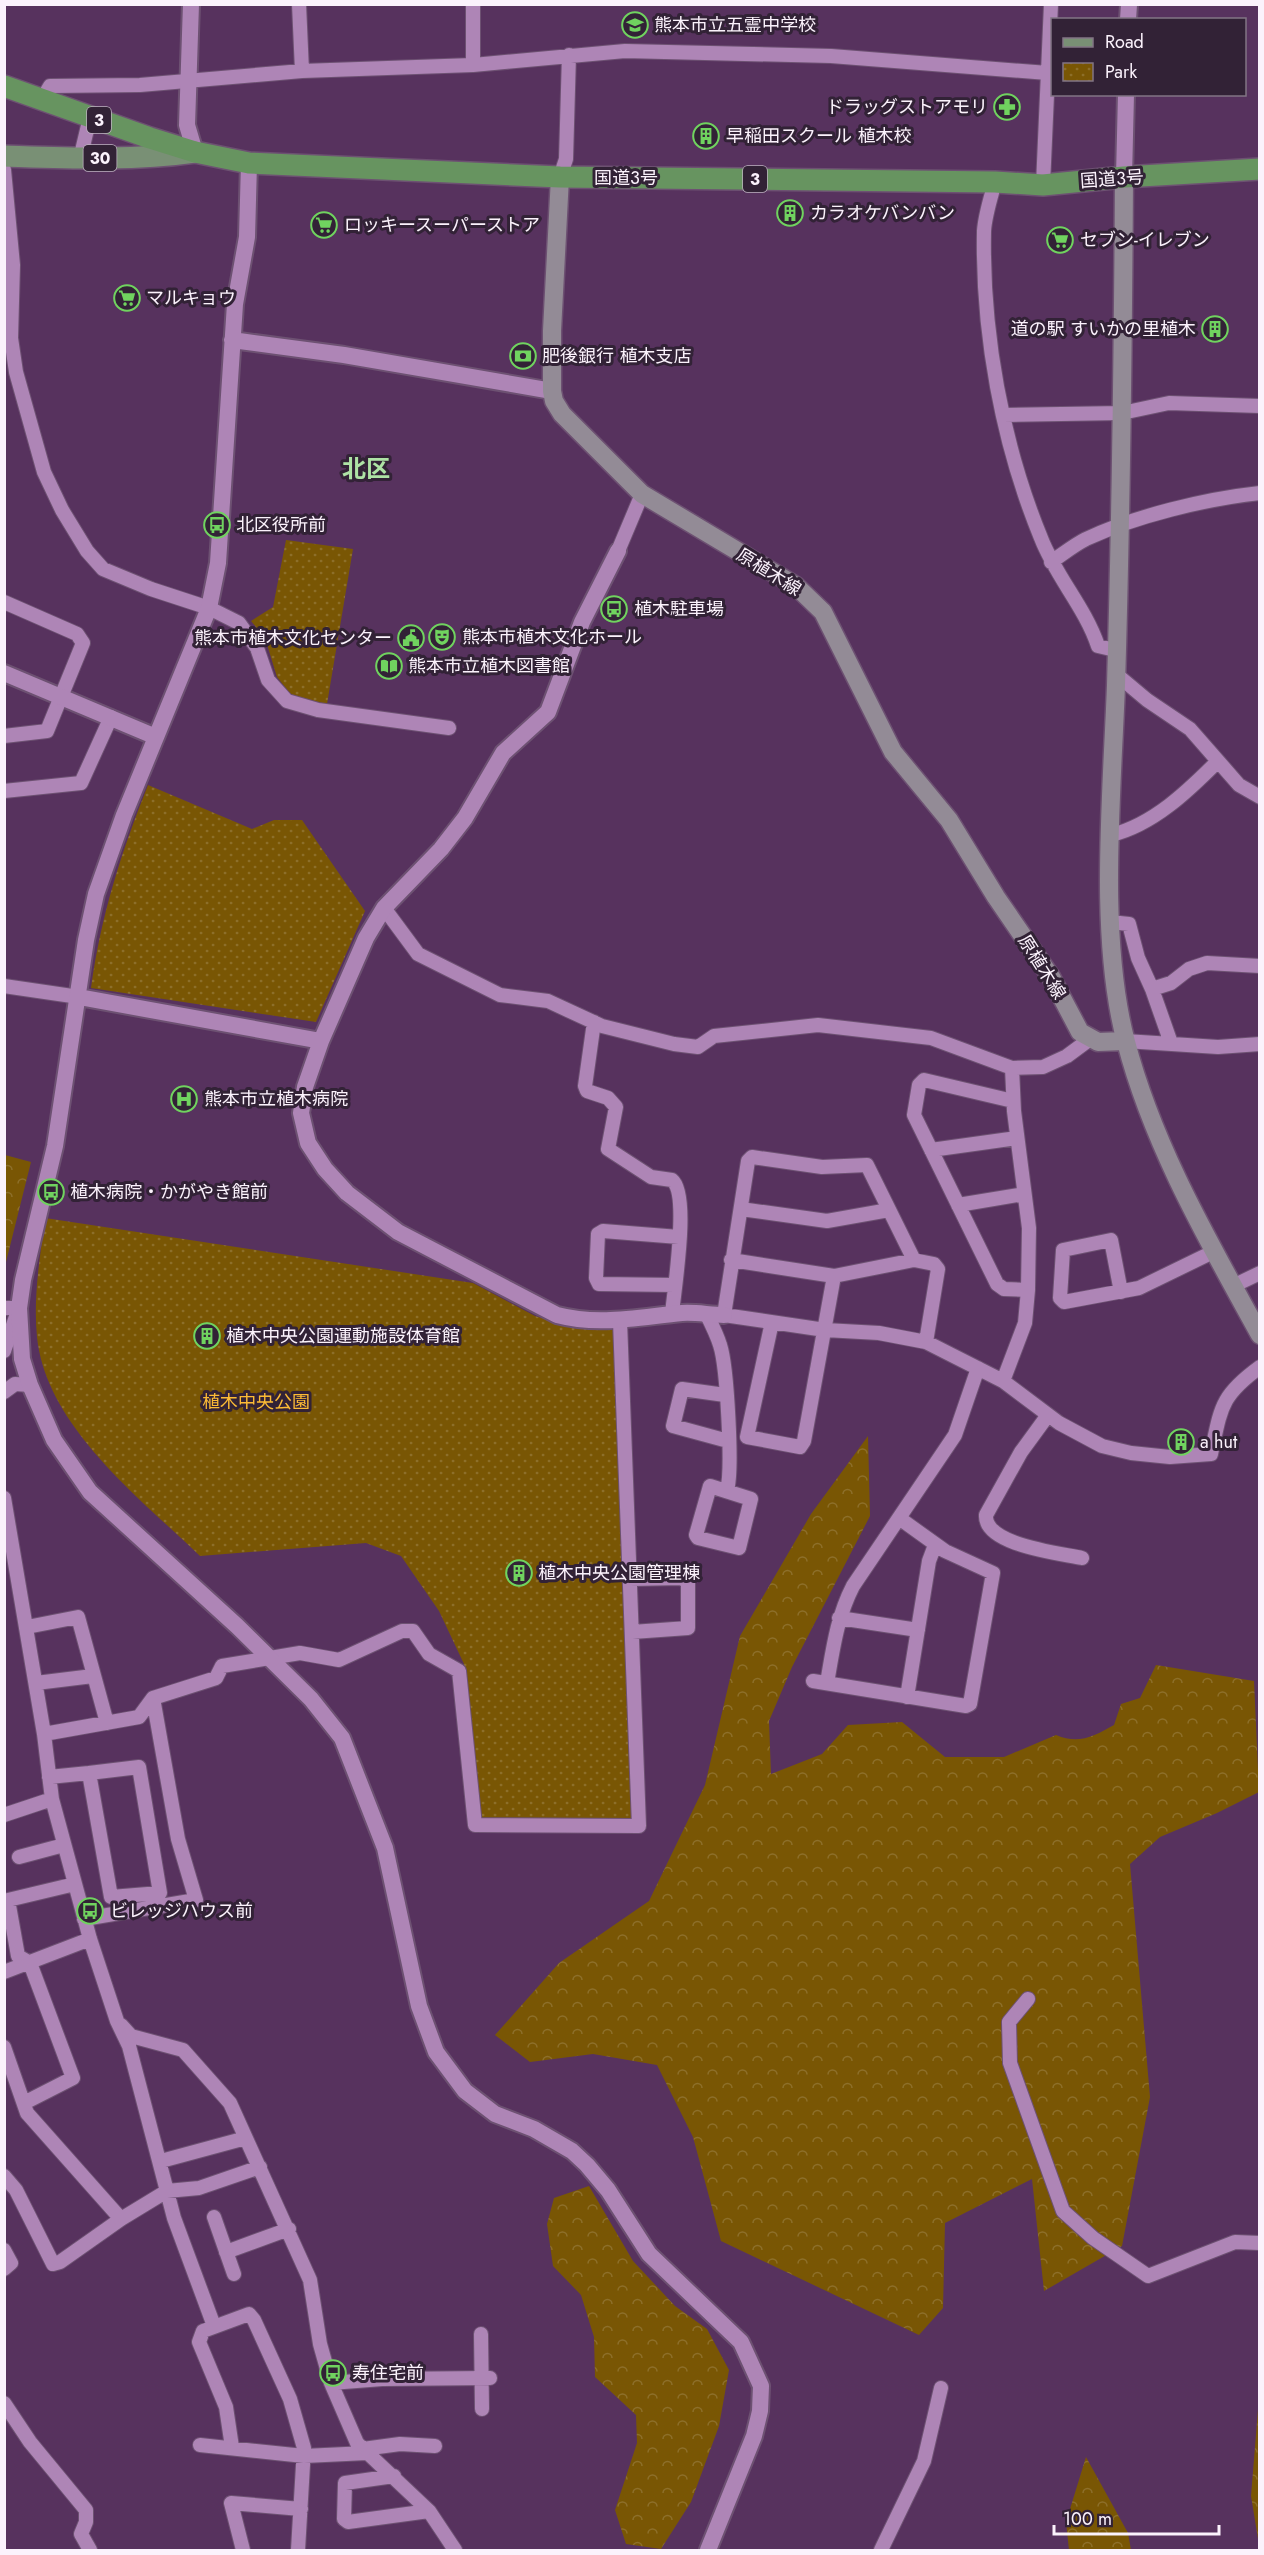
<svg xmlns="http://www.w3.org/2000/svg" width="1264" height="2555" font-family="Jost,'Noto Sans JP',sans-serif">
<defs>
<pattern id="forest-crowns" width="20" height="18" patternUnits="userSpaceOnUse" patternTransform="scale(1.5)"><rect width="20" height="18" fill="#795604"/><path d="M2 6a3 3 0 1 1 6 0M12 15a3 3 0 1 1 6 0" fill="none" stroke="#8d6f2a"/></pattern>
<pattern id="park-dots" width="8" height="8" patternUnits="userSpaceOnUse" patternTransform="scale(1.5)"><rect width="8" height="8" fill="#795604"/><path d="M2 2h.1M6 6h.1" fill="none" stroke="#8d6f2a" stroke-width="1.8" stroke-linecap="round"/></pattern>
</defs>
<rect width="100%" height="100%" fill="#57325e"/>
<path fill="url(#forest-crowns)" d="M5 1155 31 1162 5 1266 4 1155Z
M868 1436 870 1516 792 1667 769 1721 771 1774 822 1754 848 1725 902 1722 945 1757H1004L1056 1735C1079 1745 1094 1736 1114 1725L1121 1704 1140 1698 1156 1665 1254 1681 1259 1792 1217 1813 1160 1837 1130 1864 1150 2097 1122 2246 1044 2291 1032 2179 945 2223 943 2308 919 2335 721 2241 693 2137 657 2065 593 2054 530 2062 495 2035 559 1963 649 1901 705 1785 740 1636 811 1514Z
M589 2186 633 2261 675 2306 707 2329 729 2370 719 2426 691 2502 661 2549 626 2544 615 2510 637 2443 636 2415 595 2377 594 2337 581 2295 553 2266 547 2224 554 2198Z
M1259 2397 1260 2545H1259L1251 2496Z
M1086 2457 1128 2533 1131 2550H1069L1066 2522Z"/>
<path fill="url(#park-dots)" d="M286 540 353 549 327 704 293 697 277 677 265 638 251 621 273 607Z
M148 785 252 829 274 820H302L365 911 316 1022 91 988C101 915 121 853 148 785Z
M45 1218 473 1283 535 1316 573 1328 615 1327 634 1814 629 1821 483 1824 476 1815 464 1664 439 1611 401 1556 366 1543 200 1556C140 1498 46 1426 37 1337 33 1297 40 1258 45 1218Z"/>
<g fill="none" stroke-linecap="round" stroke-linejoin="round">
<g stroke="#6d5172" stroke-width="16">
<path id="minor" d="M299 4 302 71
M473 4V65
M41 101 50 86 140 85 302 71 473 65 625 51 831 56 1048 73
M80 159 90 117
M4 170 13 265 11 338 16 372 44 472 62 510 87 551 103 569 151 589 209 608 239 623 257 648 268 680 287 701 318 710 449 728
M560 177 566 159 569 55
M995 182C991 197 985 215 984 231 982 333 1002 443 1041 538 1056 577 1085 607 1098 646L1115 650
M1043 185 1051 4
M1004 415 1122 413 1169 403 1260 406
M618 551 642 494
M1051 562C1063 554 1074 545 1086 539 1135 516 1205 499 1260 493
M4 602 77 634 83 643 47 731 4 736
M1116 674 1147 700 1190 729 1239 785 1260 797
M4 791 81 783 111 717
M1111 835C1153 825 1188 791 1218 761
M384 908 418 954 500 995 548 1001 602 1026 674 1044 698 1047 714 1036 818 1025 931 1038 1012 1068 1043 1067 1067 1056 1090 1039
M1110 922 1129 924 1138 958 1152 989 1171 1043
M4 986 79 997
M1152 989 1171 983 1189 969 1207 963 1260 966
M594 1022 585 1086 587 1091 608 1098 616 1107 608 1149 651 1177 672 1180C690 1194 674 1290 672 1314
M1125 1041 1218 1047 1260 1044
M1013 1101 924 1080 919 1085 914 1115 997 1284 1004 1289 1028 1290
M931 1150 1017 1138
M958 1205 1024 1194
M741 1209 827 1221 889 1210
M731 1260 834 1276 914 1260 934 1264 938 1269 926 1342
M914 1260 867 1165 822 1167 752 1157 748 1161 724 1315 825 1330 879 1333 926 1342 1003 1381 1059 1423 1102 1446 1131 1453 1170 1457 1211 1454C1221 1408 1220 1396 1260 1367
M675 1285 599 1284 596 1278 598 1234 603 1231 679 1237
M1233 1286 1260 1273
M1121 1292 1111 1240 1063 1250 1060 1298 1064 1302 1139 1288 1215 1251
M4 1308H19L4 1351
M707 1315C712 1325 717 1335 720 1345 727 1366 733 1470 727 1490
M772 1322 747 1437 800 1447 804 1441 834 1276
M1003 1381 1025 1323 1028 1290 1029 1228 1014 1111 1012 1068
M4 1392 15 1384 30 1385
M725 1395 682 1389 673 1426 728 1441
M1048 1415 1021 1452 986 1515C984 1545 1059 1553 1082 1558
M710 1486 751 1499 739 1548 698 1538 696 1535Z
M4 1498 44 1734 52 1799 90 1939 117 2021 129 2046 174 2218 214 2326
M630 1579 681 1578 688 1582V1628L632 1632
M839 1618 918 1630
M27 1627 78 1617 107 1723
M813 1681 966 1706 970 1704 993 1573 945 1551 899 1518
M36 1683 93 1676
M827 1683C833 1649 837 1617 853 1586L955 1435 978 1368
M907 1697 929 1561 935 1545
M44 1734 139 1717 153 1698 216 1678 222 1666 300 1653 339 1660 402 1631H413L429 1654 459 1671 475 1825 639 1826 620 1321
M49 1777 89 1773 111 1897 160 1893 139 1767 89 1773
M4 1815 52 1799
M19 1857 64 1845
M84 1919 196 1900 178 1839 153 1698
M4 1972 90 1939
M1028 1999 1009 2022 1010 2063 1063 2211 1093 2238 1148 2276 1235 2242 1260 2243
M121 2025 131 2036 183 2050 230 2103 310 2280 320 2344 331 2383 357 2443 429 2511 455 2550
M4 2047 27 2113 121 2219 167 2191 199 2188 260 2167
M24 2103 73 2078 30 1963 18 1956 8 1900 75 1884
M161 2161 246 2138
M4 2176 16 2190 53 2264 60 2262 121 2219
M214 2217 234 2274
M4 2250 11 2263 4 2269
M226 2252 289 2229
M481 2334 482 2409
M331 2383 382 2379 490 2378
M4 2403 30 2442 86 2510V2522L81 2534 90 2550
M200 2445 304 2456 367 2453
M232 2447 226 2407 199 2342 203 2331 249 2314 254 2320 290 2399 304 2448 298 2550
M363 2449 400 2444 435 2446
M394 2476 345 2483 344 2519 348 2522 429 2511
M243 2550 231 2503 301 2509
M881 2550 924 2461 941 2388"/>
</g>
<g stroke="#6d5172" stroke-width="20">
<path id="tertiary" d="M191 4 187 125 195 152
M1128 20 1129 4
M249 163 247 237 235 304 218 563 209 608 124 815 96 894 86 940 55 1146 23 1280 19 1308 22 1359 30 1385 54 1440 90 1492 237 1626 311 1699 342 1738 385 1848 419 2006 436 2052 465 2091 495 2114 534 2129 572 2151 587 2165 608 2190 649 2254 741 2342 761 2386 760 2411 754 2436 708 2550
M1124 177 1126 94
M232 340 344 355 552 391
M618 551 582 622 548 712 503 753 465 818 441 849 384 908 366 938 321 1041 305 1087 301 1113 308 1143 325 1169 347 1193 398 1232 557 1315C599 1326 639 1317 682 1313 696 1312 710 1315 724 1315
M4 673 156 737
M79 997 321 1041"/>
</g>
<g stroke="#6d5172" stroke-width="21">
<path id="secondary" d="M560 177 552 331V391L554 401 562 414 642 494 796 586 823 612 893 752 949 820 996 897 1051 977 1080 1032 1098 1042 1125 1041
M1124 177C1123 346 1121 516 1116 685 1112 795 1098 937 1126 1042 1153 1146 1209 1242 1260 1335"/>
</g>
<g stroke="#6d5172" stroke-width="24">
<path id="primary" d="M4 156C68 158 132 161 195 152"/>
</g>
<g stroke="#6d5172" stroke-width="24">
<path id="trunk" d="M4 86 150 138 195 152 249 163 560 177 995 182 1043 185 1124 177 1260 169"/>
</g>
<use href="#minor" stroke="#ae85b6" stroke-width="14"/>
<use href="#tertiary" stroke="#ae85b6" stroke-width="16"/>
<use href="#secondary" stroke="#938b96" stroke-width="18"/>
<use href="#primary" stroke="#799075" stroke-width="21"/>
<use href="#trunk" stroke="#679460" stroke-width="21"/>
</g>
<defs>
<g id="school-ring" transform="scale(1.35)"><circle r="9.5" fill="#322236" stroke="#70d35f" stroke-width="1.5"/><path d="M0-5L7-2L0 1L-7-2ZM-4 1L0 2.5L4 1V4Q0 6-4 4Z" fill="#70d35f"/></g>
<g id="pharmacy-ring" transform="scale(1.35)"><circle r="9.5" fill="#322236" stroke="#70d35f" stroke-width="1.5"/><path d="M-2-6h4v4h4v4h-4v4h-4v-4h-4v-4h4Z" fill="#70d35f"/></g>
<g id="building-ring" transform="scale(1.35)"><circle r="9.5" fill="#322236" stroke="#70d35f" stroke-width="1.5"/><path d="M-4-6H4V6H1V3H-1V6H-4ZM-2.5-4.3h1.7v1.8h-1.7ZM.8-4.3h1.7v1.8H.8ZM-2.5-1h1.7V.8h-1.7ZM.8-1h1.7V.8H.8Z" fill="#70d35f"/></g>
<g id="supermarket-ring" transform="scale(1.35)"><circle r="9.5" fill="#322236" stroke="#70d35f" stroke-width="1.5"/><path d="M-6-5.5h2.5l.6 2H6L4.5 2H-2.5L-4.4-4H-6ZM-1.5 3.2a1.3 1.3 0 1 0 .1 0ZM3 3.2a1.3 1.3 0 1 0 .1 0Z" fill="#70d35f"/></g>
<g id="bank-ring" transform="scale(1.35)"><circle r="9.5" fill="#322236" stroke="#70d35f" stroke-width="1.5"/><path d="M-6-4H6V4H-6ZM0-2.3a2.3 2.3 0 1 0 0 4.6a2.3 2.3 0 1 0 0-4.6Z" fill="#70d35f"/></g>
<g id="bus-ring" transform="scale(1.35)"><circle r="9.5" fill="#322236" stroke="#70d35f" stroke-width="1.5"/><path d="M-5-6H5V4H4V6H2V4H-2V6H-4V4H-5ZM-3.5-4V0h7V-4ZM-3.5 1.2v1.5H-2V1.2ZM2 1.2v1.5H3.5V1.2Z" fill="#70d35f"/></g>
<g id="theatre-ring" transform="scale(1.35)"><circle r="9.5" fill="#322236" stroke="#70d35f" stroke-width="1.5"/><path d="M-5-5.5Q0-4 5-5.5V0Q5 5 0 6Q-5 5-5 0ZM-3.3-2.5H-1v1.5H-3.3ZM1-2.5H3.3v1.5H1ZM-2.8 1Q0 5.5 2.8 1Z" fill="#70d35f"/></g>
<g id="civic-ring" transform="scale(1.35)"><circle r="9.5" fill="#322236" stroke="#70d35f" stroke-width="1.5"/><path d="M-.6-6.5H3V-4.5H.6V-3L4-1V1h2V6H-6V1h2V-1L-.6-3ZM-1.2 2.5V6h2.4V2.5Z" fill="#70d35f"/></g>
<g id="library-ring" transform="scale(1.35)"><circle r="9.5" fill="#322236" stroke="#70d35f" stroke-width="1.5"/><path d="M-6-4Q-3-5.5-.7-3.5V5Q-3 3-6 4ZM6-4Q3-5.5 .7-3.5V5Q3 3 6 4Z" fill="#70d35f"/></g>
<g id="hospital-ring" transform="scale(1.35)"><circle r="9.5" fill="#322236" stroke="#70d35f" stroke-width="1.5"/><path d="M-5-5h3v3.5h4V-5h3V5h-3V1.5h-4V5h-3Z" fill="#70d35f"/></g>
</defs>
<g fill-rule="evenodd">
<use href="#school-ring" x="635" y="25"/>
<use href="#pharmacy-ring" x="1007" y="107"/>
<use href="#building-ring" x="706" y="136"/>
<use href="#building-ring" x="790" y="213"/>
<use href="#supermarket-ring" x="324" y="225"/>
<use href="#supermarket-ring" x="1060" y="240"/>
<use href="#supermarket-ring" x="127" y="298"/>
<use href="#building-ring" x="1215" y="329"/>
<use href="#bank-ring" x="523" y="356"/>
<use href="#bus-ring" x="217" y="525"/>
<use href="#bus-ring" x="614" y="609"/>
<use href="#theatre-ring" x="442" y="637"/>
<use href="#civic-ring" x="411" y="638"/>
<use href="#library-ring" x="389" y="666"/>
<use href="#hospital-ring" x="184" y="1099"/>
<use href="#bus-ring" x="51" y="1192"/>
<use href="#building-ring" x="207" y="1336"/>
<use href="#building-ring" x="1181" y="1442"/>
<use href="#building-ring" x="519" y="1573"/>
<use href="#bus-ring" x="90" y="1911"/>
<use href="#bus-ring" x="333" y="2373"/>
</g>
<g text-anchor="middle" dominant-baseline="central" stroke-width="6" stroke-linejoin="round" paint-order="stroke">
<g fill="#322236" stroke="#bfb4c1" stroke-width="1.5">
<rect x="87" y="107" width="24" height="26" rx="4.5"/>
<rect x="83.5" y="145" width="33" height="26" rx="4.5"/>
<rect x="743" y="166" width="24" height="26" rx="4.5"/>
</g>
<g font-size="16" font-weight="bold" fill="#fbf2fc">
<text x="99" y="120">3</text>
<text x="100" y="158">30</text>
<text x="755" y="179">3</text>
</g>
<g font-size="18" fill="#fbf2fc" stroke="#322236" text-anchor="start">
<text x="654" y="25">熊本市立五霊中学校</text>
<text x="988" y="107" text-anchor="end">ドラッグストアモリ</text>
<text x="726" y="136">早稲田スクール 植木校</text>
<text x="810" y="213">カラオケバンバン</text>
<text x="344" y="225">ロッキースーパーストア</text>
<text x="1080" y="240">セブン-イレブン</text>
<text x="146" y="298">マルキョウ</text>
<text x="1196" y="329" text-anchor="end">道の駅 すいかの里植木</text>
<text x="542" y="356">肥後銀行 植木支店</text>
<text x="236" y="525">北区役所前</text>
<text x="634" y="609">植木駐車場</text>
<text x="462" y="637">熊本市植木文化ホール</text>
<text x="392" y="638" text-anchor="end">熊本市植木文化センター</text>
<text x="408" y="666">熊本市立植木図書館</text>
<text x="204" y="1099">熊本市立植木病院</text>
<text x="70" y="1192">植木病院・かがやき館前</text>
<text x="226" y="1336">植木中央公園運動施設体育館</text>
<text x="1200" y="1442">a hut</text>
<text x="538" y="1573">植木中央公園管理棟</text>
<text x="110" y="1911">ビレッジハウス前</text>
<text x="352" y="2373">寿住宅前</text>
</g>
<g font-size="18" fill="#fbf2fc" stroke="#322236">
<text x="626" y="178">国道3号</text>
<text transform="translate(1112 179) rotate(-4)">国道3号</text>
<text transform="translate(769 572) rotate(32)">原植木線</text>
<text transform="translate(1042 967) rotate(58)">原植木線</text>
</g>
<g font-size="18" fill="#fcbb35" stroke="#322236">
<text x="256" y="1402">植木中央公園</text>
</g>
<g font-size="24" font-weight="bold" fill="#aee3a5" stroke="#322236">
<text x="366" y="468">北区</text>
</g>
</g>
<rect width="1264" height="2555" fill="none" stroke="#fbf2fc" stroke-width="12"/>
<rect x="1051" y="18" width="195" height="78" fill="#322236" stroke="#827585" stroke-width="1.5"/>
<rect x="1063" y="38" width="30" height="9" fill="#799075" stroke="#827585" stroke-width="1.5"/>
<text x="1105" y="48" font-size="18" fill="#fbf2fc">Road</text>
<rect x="1063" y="63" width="30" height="18" fill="url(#park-dots)" stroke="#827585" stroke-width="1.5"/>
<text x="1105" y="78" font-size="18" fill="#fbf2fc">Park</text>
<path d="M1054 2525v9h165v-9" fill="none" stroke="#fbf2fc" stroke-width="3"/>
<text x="1063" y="2525" font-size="18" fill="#fbf2fc" stroke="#322236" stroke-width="4.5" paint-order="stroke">100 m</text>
</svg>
